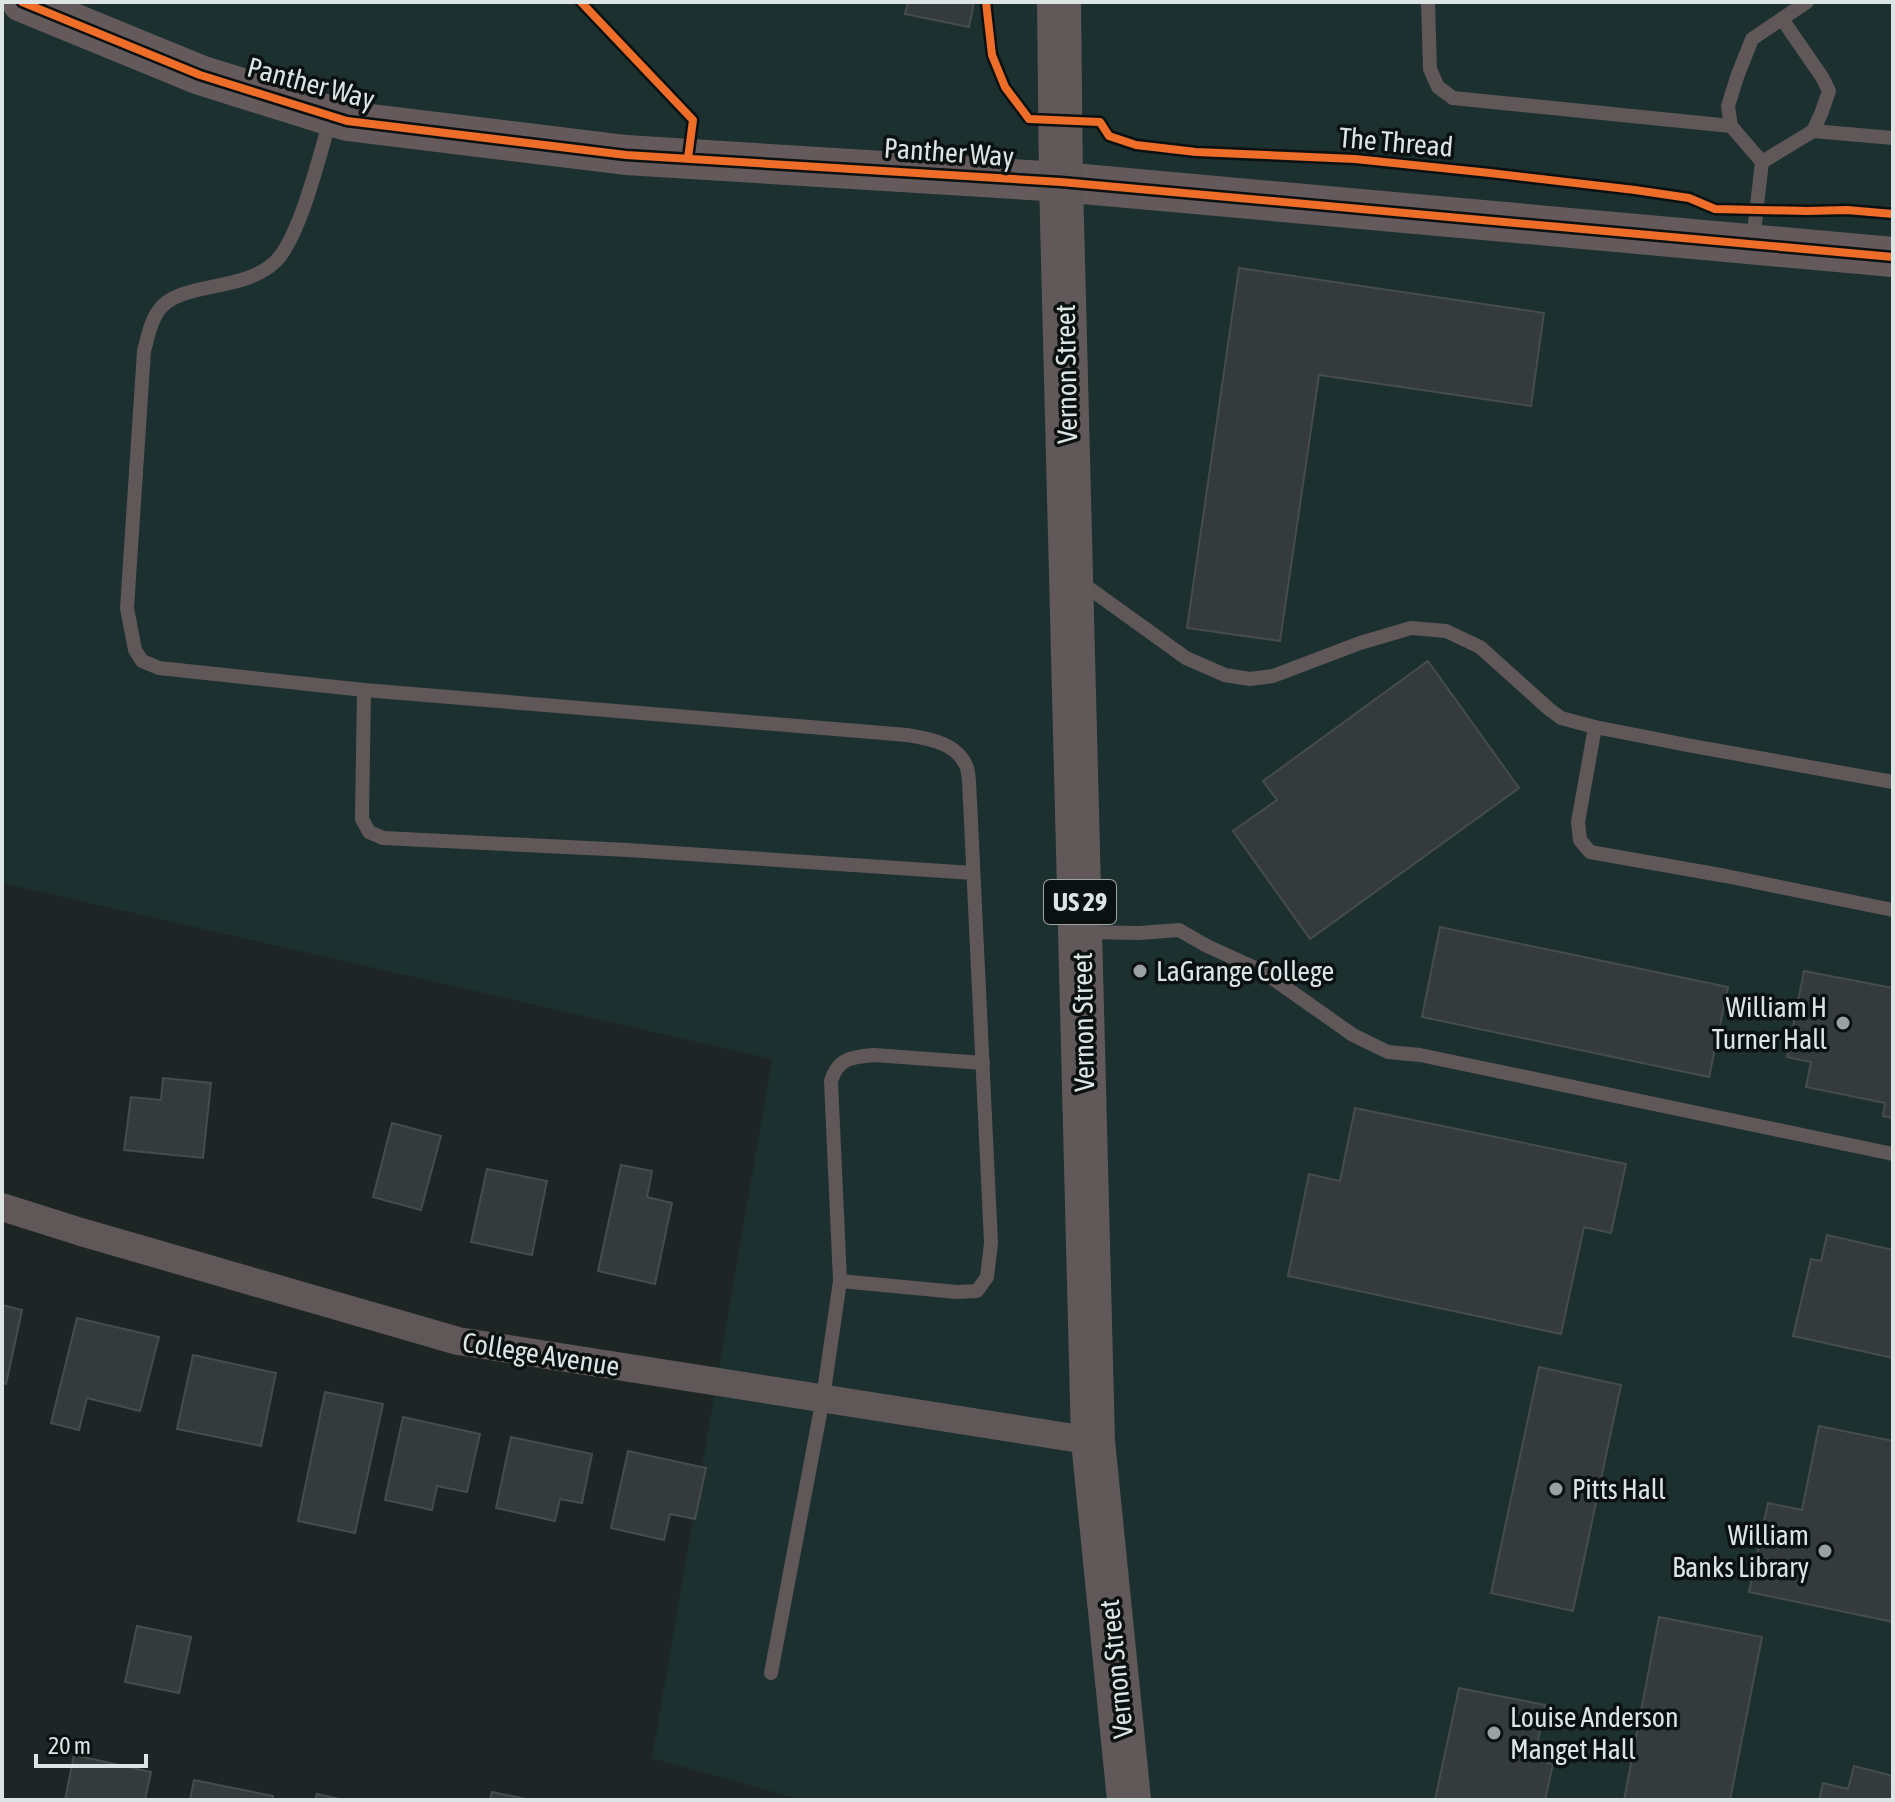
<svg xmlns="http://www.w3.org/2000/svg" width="1895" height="1802" font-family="'Asap Condensed',sans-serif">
<rect width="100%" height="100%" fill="#1e2625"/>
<path fill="#1c302f" d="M2 2H1893V1800H803L652 1758 772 1059 2 883Z"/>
<path fill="#353b3b" stroke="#464c4c" stroke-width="2" d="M908 2H974L969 27 905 14Z
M1239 268 1544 313 1531 406 1319 375 1280 641 1187 628Z
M1428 661 1519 788 1310 939 1233 831 1277 800 1263 781Z
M1440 927 1728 987 1709 1077 1422 1017Z
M1804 971 1893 988V1118L1883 1116 1885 1103 1806 1087 1811 1062 1787 1057Z
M163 1078 211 1083 203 1158 124 1150 131 1097 161 1100Z
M1355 1108 1626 1164 1611 1233 1584 1227 1561 1334 1288 1276 1309 1174 1340 1181Z
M392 1123 441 1136 421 1210 373 1197Z
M621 1165 652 1171 647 1197 672 1203 655 1284 598 1271Z
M487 1169 547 1181 532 1255 471 1242Z
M1827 1235 1893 1250V1358L1793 1336 1811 1259 1821 1261Z
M2 1305 22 1310 6 1384 2 1383Z
M77 1318 159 1337 140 1411 87 1398 79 1430 51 1423Z
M193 1355 276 1373 261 1446 177 1429Z
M1539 1367 1621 1385 1573 1611 1491 1593Z
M325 1392 383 1404 355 1533 298 1521Z
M403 1417 480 1434 467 1492 437 1486 432 1510 385 1500Z
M1819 1426 1893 1441V1622L1749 1592 1768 1503 1802 1510Z
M511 1437 592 1454 582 1503 560 1499 555 1521 496 1508Z
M628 1451 706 1468 695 1519 670 1514 664 1540 611 1528Z
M1659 1617 1762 1637 1730 1800H1624Z
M137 1626 191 1637 179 1693 125 1682Z
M1459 1688 1545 1705 1534 1760 1553 1764 1545 1800H1435Z
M74 1755 151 1772 145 1800H65Z
M1854 1766 1893 1776V1800H1819L1823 1783 1848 1789Z
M194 1780 273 1796 272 1800H190Z
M492 1792 531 1800H490Z
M317 1794 344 1800H315Z"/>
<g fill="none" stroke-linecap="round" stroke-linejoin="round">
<path stroke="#605758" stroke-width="14" d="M1428 2 1430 69 1438 87 1453 98 1731 126
M1782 19 1822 77 1829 91 1821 114 1813 131
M331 117C320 153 301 235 276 261 244 293 180 281 159 310 150 322 148 337 144 351L127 608 135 650 142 661 159 668 364 690 907 735C930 739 958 743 967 768 970 778 969 791 970 801L991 1243 987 1277 977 1291 957 1292 840 1281 823 1398 771 1673
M1762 162 1813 131 1893 138
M1753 240 1762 162 1731 126 1728 106 1737 77 1752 39 1807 2
M1079 581 1186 658 1225 675 1250 679 1273 676 1360 643 1411 628 1446 631 1480 647 1549 709 1561 718 1595 727 1578 822 1580 840 1590 852 1726 876 1893 910
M364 690 362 819 369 832 383 838 628 850 973 873
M1595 727 1687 745 1893 782
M1086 932 1139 933 1179 930 1207 946 1262 971 1353 1035 1388 1052 1420 1055 1893 1154
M840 1281 831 1081C838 1058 852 1057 874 1055L983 1063"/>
<path stroke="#605758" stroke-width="28" d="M2 1207 81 1232 458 1341 1093 1441"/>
<path stroke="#645a5b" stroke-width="40" d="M22 2 200 75 347 121 626 155 1061 182 1893 257"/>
<path stroke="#615859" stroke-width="44" d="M1059 2 1061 182 1093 1441 1129 1800"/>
<g stroke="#0b1010" stroke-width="13">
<path id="cycleway" d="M22 2 200 75 347 121 626 155 1061 182 1893 257
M581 2 693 120 688 158
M986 2 992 55 1005 87 1029 119 1100 122 1109 136 1136 145 1196 152 1355 159 1490 173 1635 190 1689 198 1715 209 1807 211 1847 210 1893 214"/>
</g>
<use href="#cycleway" stroke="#ee6e29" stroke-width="8"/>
</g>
<g fill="#9aa2a1" stroke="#0b1010" stroke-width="3">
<circle cx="1140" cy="971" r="8"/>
<circle cx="1843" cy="1023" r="8"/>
<circle cx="1556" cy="1489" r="8"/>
<circle cx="1825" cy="1551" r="8"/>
<circle cx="1494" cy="1733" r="8"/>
</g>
<g text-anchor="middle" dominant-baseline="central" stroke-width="7" stroke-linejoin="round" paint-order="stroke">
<rect fill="#0b1010" stroke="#9ea5a4" stroke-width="2" x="1044" y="880" width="72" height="44" rx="6"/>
<g font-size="26" font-weight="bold" fill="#dde5e4">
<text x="1080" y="902">US 29</text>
</g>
<g font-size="28" fill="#dde5e4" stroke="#0b1010">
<text transform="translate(311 83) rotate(15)">Panther Way</text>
<text transform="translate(1396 142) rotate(5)">The Thread</text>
<text transform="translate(949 152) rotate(4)">Panther Way</text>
<text transform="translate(1066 374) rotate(-91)">Vernon Street</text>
<text transform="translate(1083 1022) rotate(-91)">Vernon Street</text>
<text transform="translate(541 1354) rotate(9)">College Avenue</text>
<text transform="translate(1116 1669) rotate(-96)">Vernon Street</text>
</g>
<g font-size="28" fill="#dde5e4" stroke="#0b1010" text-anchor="start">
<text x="1156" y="971">LaGrange College</text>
<text x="1827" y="1007" text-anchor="end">William H<tspan x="1827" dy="32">Turner Hall</tspan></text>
<text x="1572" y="1489">Pitts Hall</text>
<text x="1809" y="1535" text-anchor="end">William<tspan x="1809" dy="32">Banks Library</tspan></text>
<text x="1510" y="1717">Louise Anderson<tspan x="1510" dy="32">Manget Hall</tspan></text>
</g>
</g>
<rect width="1895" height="1802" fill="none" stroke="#dde5e4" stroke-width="8"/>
<path d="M36 1754v12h110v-12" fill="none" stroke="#dde5e4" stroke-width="4"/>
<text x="48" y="1754" font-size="24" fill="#dde5e4" stroke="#0b1010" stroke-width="6" paint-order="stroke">20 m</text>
</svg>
